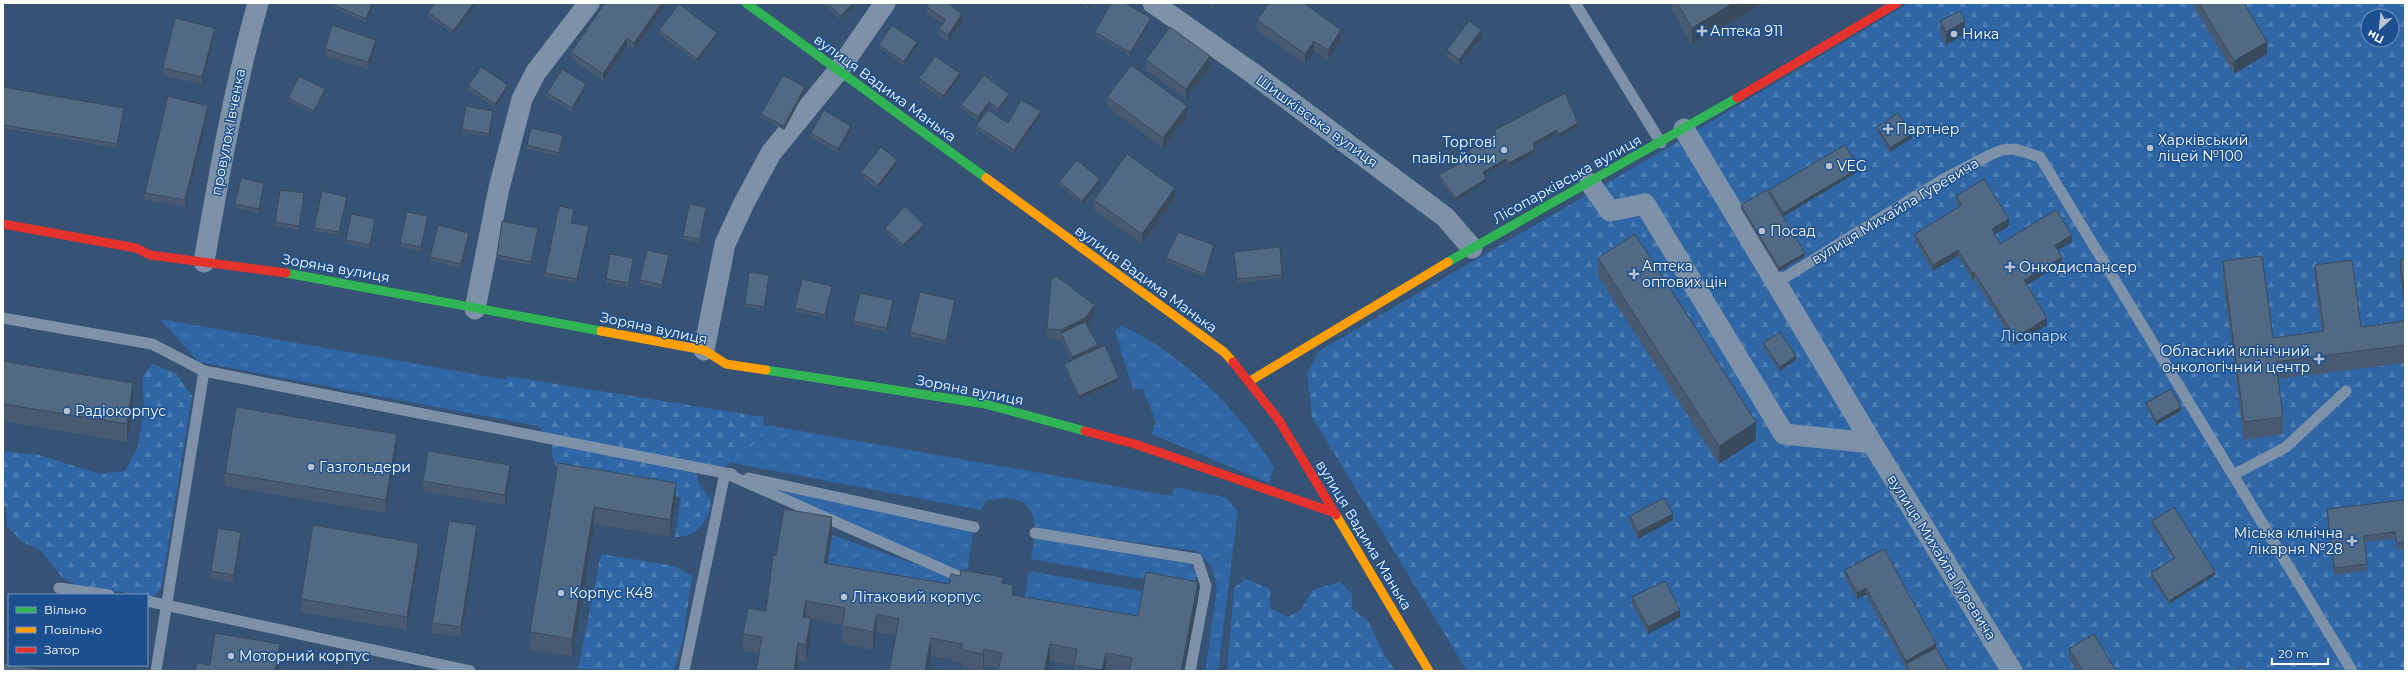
<svg xmlns="http://www.w3.org/2000/svg" width="2408" height="674" font-family="Montserrat,sans-serif">
<defs>
<pattern id="grass-tufts" width="24" height="20" patternUnits="userSpaceOnUse"><rect width="24" height="20" fill="#2f66a5"/><path d="M3 7l-1-3M5 7V3M7 7l1-3M15 17l-1-3M17 17v-4M19 17l1-3" fill="none" stroke="#4e7db2"/></pattern>
<pattern id="forest-firs" width="22" height="20" patternUnits="userSpaceOnUse"><rect width="22" height="20" fill="#2f66a5"/><path d="M5 1l3.5 6h-7zM16 11l3.5 6h-7z" fill="#4e7db2"/></pattern>
</defs>
<rect width="100%" height="100%" fill="#365274"/>
<path fill="url(#grass-tufts)" d="M160 319 1172 496 1174 487 1225 497 1238 511 1218 671H1205L1217 590 1212 567 1197 551 1035 528C1033 497 1011 495 986 501L981 510 199 362Z
M1121 325C1183 354 1238 409 1274 467L1269 483 1151 434 1156 422 1143 389H1133L1115 332Z
M767 488 973 531 967 575Z
M832 535 961 580V587L824 581Z
M1035 536 1188 561 1197 572 1194 588 1031 559Z
M1029 571 1146 592 1138 634 1022 614Z"/>
<path fill="url(#forest-firs)" fill-rule="evenodd" d="M1909 3H2405V671H1467L1312 417 1307 374 1319 351 1667 148ZM2368 16H2392V40H2368Z
M152 364 176 373 192 396 161 588 155 596H147L76 585 62 577 40 550 21 541 7 526 6 508 3 503V451L39 455 100 474 125 471 138 447 144 406 142 378Z
M507 376 764 417C762 435 756 449 736 450 730 473 715 469 695 470L700 486 711 500C709 520 697 538 675 537L681 497 560 477 552 454V443L537 425 534 412C514 400 501 404 507 376Z
M601 554 675 566 692 576 683 639 674 671 578 669Z
M1245 579 1270 589V608L1288 617 1301 610 1312 590 1340 582 1352 594V609L1368 621 1386 658 1396 671H1227L1234 588Z"/>
<g fill="none" stroke-linecap="round" stroke-linejoin="round">
<path stroke="#7d92a8" stroke-width="11" d="M1575 3 1661 143
M1776 283 1942 180 1990 155 2002 150 2015 149 2040 157 2352 671
M3 318 152 344 204 371 725 473 967 580
M2233 475 2286 447 2346 391
M749 478 974 527
M1035 533 1197 559 1206 586 1190 671
M59 588 109 595
M147 601 470 671
M156 671 204 371
M684 671 725 473 732 474"/>
<path stroke="#7d92a8" stroke-width="21" d="M1153 3 1251 72 1445 217 1472 248
M1684 129 1872 443
M1590 183 1610 211 1645 204 1784 434 1872 443 2012 671
M204 262C219 175 234 88 258 3
M475 309 499 188 522 99 536 72 589 3
M704 350 725 244 744 203 771 153 838 71 885 3"/>
<path stroke="#30b455" stroke-width="9" d="M746 3 986 178
M1448 262 1737 98
M286 273 601 331
M766 370 985 404 1085 431"/>
<path stroke="#ff9f0a" stroke-width="9" d="M986 178 1224 352 1233 362
M601 331 704 350 726 364 766 370
M1250 381 1448 262
M1336 515 1429 671"/>
<path stroke="#e5322d" stroke-width="9" d="M1737 98 1897 3
M3 224 136 248 150 255 286 273
M1233 362 1278 419 1336 515
M1085 431 1135 444 1335 513"/>
</g>
<path fill="#475a72" d="M373 3V6L366 22 332 7V4Z
M476 3V4L453 34 428 16V12Z
M666 3 634 50 627 45 603 81 571 59V52Z
M823 3H856L841 20Z
M1080 3H1093L1088 9Z
M1207 3H1217L1214 8Z
M1672 3H1763L1692 45 1672 11Z
M2192 3H2244L2267 54 2234 74Z
M927 7 962 21 948 42 939 36V29L943 24 927 14Z
M1257 20 1341 40 1328 60 1314 51 1305 64 1257 30Z
M1151 21 1130 56 1095 35V32Z
M1940 21 1965 34 1946 45 1940 34Z
M659 30 717 36 697 62 659 34Z
M215 35 202 84 163 75V68Z
M1481 37 1459 66 1447 57V50Z
M879 45 917 46 904 65 879 48Z
M376 46 368 69 325 56V49Z
M1146 60 1210 66 1186 99 1146 70Z
M960 77 943 100 919 82V78Z
M468 86 508 88 495 107 468 90Z
M3 87 124 112 117 148 3 128Z
M586 88 572 112 547 97V93Z
M805 91 784 130 761 117V114Z
M325 92 314 114 288 101V98Z
M1107 97 1187 116 1163 148 1107 107Z
M1009 98 998 112 989 105 978 121 961 108V105Z
M208 113 185 207 145 200V193Z
M493 114 489 137 462 132V129Z
M1041 114 1014 154 976 129V126L1008 123Z
M1578 126 1559 138 1557 134 1534 146 1535 153 1509 167 1506 162 1484 175 1486 182 1455 201 1439 178V175L1471 157 1469 154V150L1495 134V130Z
M1877 127 1912 138 1890 152 1877 131Z
M851 130 838 153 811 137V133Z
M563 138 559 156 527 149V145Z
M897 164 878 189 861 176V172Z
M1859 171 1783 216 1805 256 1779 272 1741 209V205L1769 193V190Z
M1059 182 1100 183 1082 204 1059 185Z
M264 186 259 213 235 207V204Z
M1956 196 2009 226 1995 234 2000 244 2072 242 2058 250 2062 263 2027 285 2047 325 2015 345 1974 278 1972 280 1958 256 1933 271 1915 241V234L1959 207 1956 203Z
M304 197 299 230 275 226V222Z
M1175 198 1142 244 1094 210V200Z
M347 200 339 235 314 231V228Z
M706 211 700 243 683 239V236Z
M574 212 572 223 589 230 577 283 545 277V273Z
M428 220 421 251 400 246V243Z
M375 223 370 248 346 244V240Z
M885 228H924L903 248 885 231Z
M538 232 531 265 497 259V255Z
M469 237 461 268 430 260V257Z
M1214 248 1205 277 1166 261V258Z
M1234 252 1282 275V278L1237 283Z
M1598 258 1756 440 1719 464 1598 276Z
M669 259 662 289 640 284V280Z
M2405 259V314L2400 277V260Z
M633 261 629 286 606 283V279Z
M2223 261 2273 338 2322 332 2315 282V265L2361 327 2405 321V363L2278 379 2283 417V434L2244 440 2223 279Z
M769 278 764 310 745 307V304Z
M832 290 825 318 795 311V308Z
M893 304 887 332 853 324V321Z
M955 304 946 344 910 336V332Z
M1095 315 1087 326 1098 349 1119 381 1079 399 1064 367V364L1071 361 1061 340 1047 339V329Z
M1763 343 1796 360 1780 371 1763 347Z
M3 361 133 400 127 442 3 421Z
M2146 403 2181 411 2156 425 2146 406Z
M397 447 386 513 225 486V473Z
M558 463 676 500 670 537 594 524 572 656 530 650V632Z
M510 475 505 505 423 492V481Z
M2405 500V549L2397 550 2395 539 2364 542 2367 564V571L2334 575 2327 516V509Z
M1630 516 1673 520 1638 539 1630 523Z
M2152 521 2215 575 2169 604 2151 577V573L2174 559 2152 525Z
M832 535 827 564 949 584 1003 583 1013 595 1138 616 1198 599 1184 671H1109L1106 670V671H1074V666L1050 661 998 669 984 667 983 671H977L962 668V662L931 656 896 636 877 632 873 650 842 643V625L811 619V636L806 663 743 651V634L766 611 776 555Z
M477 536 461 637 432 633V623Z
M241 539 234 582 211 578V571Z
M1884 549 1936 648 1949 671H1908L1866 595 1857 599 1845 577V570Z
M419 556 407 630 301 612V599Z
M1632 597 1680 617 1648 634 1632 604Z
M2069 649 2116 671H2077L2069 659Z"/>
<path fill="#394a5c" d="M372 3 373 6 366 22V19Z
M474 3H476V4L453 34V31Z
M662 3H666V4L634 50V43Z
M853 3H856L841 20V16Z
M1090 3H1093L1088 9V5Z
M1215 3H1217L1214 8V5Z
M1733 3H1763L1692 45V28Z
M962 14V21L948 42V35Z
M1151 18V21L1130 56V53Z
M1965 21V34L1946 45V32Z
M215 28V35L202 84V77Z
M1341 30V40L1328 60V50Z
M1481 30V37L1459 66V60Z
M717 33V36L697 62V59Z
M627 38V45L603 81V74Z
M376 40V46L368 69V62Z
M1314 41V51L1305 64V54Z
M917 42V46L904 65V62Z
M2267 42V54L2234 74V61Z
M1210 56V66L1186 99V89Z
M960 73V77L943 100V96Z
M586 84V88L572 112V108Z
M508 85V88L495 107V104Z
M805 87V91L784 130V126Z
M325 89V92L314 114V111Z
M1009 94V98L998 112V109Z
M989 102V105L978 121V117Z
M208 106V113L185 207V200Z
M1187 106V116L1163 148V138Z
M124 108V112L117 148V144Z
M493 111V114L489 137V134Z
M1041 111V114L1014 154V150Z
M1578 123V126L1559 138V134Z
M851 126V130L838 153V149Z
M1557 130V134L1533 147V143Z
M1912 134V138L1890 152V148Z
M563 135V138L559 156V153Z
M1535 149V153L1509 167V163Z
M1506 159V162L1483 176V172Z
M897 160V164L878 189V185Z
M1859 168V171L1783 217V213Z
M1100 179V183L1082 204V201Z
M1486 179V182L1455 201V198Z
M264 183V186L259 213V209Z
M1175 188V198L1142 244V234Z
M347 197V200L339 235V232Z
M706 207V211L700 243V239Z
M428 216V220L421 251V247Z
M375 219V223L370 248V245Z
M2009 219V226L1992 236V229Z
M924 225V228L903 248V245Z
M589 226V230L577 283V279Z
M538 228V232L531 265V262Z
M469 233V237L461 268V264Z
M2072 235V242L2055 252V245Z
M1214 245V248L1205 277V274Z
M1958 250V256L1933 271V265Z
M1805 253V256L1779 272V268Z
M669 255V259L662 289V285Z
M2062 257V263L2024 287V280Z
M633 258V261L629 286V283Z
M1974 272V278L1972 280V273Z
M769 275V278L764 310V307Z
M832 286V290L825 318V315Z
M893 300V304L887 332V328Z
M955 300V304L946 344V341Z
M1095 305V315L1085 328 1061 333V330Z
M2047 318V325L2015 345V338Z
M1098 345V352L1072 363V357Z
M1796 356V360L1780 371V367Z
M1119 378V381L1079 399V396Z
M133 383V400L127 442V424Z
M2181 407V411L2156 425V421Z
M1756 422V440L1719 464V446Z
M397 434V447L386 513V500Z
M510 465V475L505 505V495Z
M676 483V500L670 537V520Z
M594 507V524L572 656V639Z
M1673 514V520L1638 539V532Z
M832 517V535L824 581V563Z
M477 525V536L461 637V627Z
M241 532V539L234 582V575Z
M419 543V556L407 630V617Z
M2215 572V575L2169 604V601Z
M1198 582V599L1184 671H1181Z
M1866 588V595L1857 599V593Z
M806 601V618L803 617Z
M1680 610V617L1648 634V627Z
M877 614V632L873 650V632Z
M811 618V636L806 663V645Z
M931 638V656L928 671H925Z
M798 643V661L797 671H794Z
M280 644V661L278 671H275Z
M1050 644V661L1048 671H1044Z
M1936 644V651L1906 664V661Z
M984 649V667L983 671V654Z
M1106 653V671H1102Z"/>
<path fill="#526984" stroke="#394a5c" d="M332 3H372L366 19 332 4Z
M435 3H474L453 31 428 12Z
M605 3H662L634 43 627 38 603 74 571 52Z
M827 3H853L841 16Z
M930 3H948L962 14 948 35 939 29 946 20 927 7Z
M1085 3H1090L1088 5Z
M1111 3H1125L1151 18 1130 53 1095 32Z
M1269 3H1304L1341 30 1328 50 1314 41 1305 54 1257 20Z
M1677 3H1733L1692 28Z
M2199 3H2244L2267 42 2234 61Z
M679 4 717 33 697 59 659 30Z
M1960 11 1965 21 1946 32 1940 21Z
M175 18 215 28 202 77 163 68Z
M1469 21 1481 30 1459 60 1447 50Z
M332 25 376 40 368 62 325 49Z
M892 25 917 42 904 62 879 45Z
M1170 27 1210 56 1186 89 1146 60Z
M935 56 960 73 943 96 919 78Z
M1131 65 1187 106 1163 138 1107 97Z
M481 67 508 85 495 104 468 86Z
M562 69 586 84 572 108 547 93Z
M783 75 805 87 784 126 761 114Z
M984 75 1009 94 998 109 989 102 978 117 961 105Z
M299 76 325 89 314 111 288 98Z
M3 87 124 108 117 144 3 125Z
M1565 93 1578 123 1559 134 1557 130 1533 143 1535 149 1509 163 1506 159 1483 172 1486 179 1455 198 1439 175 1472 156 1469 150 1496 133 1495 130Z
M168 96 208 106 185 200 145 193Z
M1021 100 1041 111 1014 150 976 126 988 110 1008 123Z
M466 106 493 111 489 134 462 129Z
M824 110 851 126 838 149 811 133Z
M1898 113 1912 134 1890 148 1877 127Z
M531 128 563 135 559 153 527 145Z
M1845 145 1859 168 1783 213 1769 190Z
M881 147 897 160 878 185 861 172Z
M1127 154 1175 188 1142 234 1094 200Z
M1077 160 1100 179 1082 201 1059 182Z
M241 178 264 183 259 209 235 204Z
M1984 179 2009 219 1992 229 2000 244 2056 210 2072 235 2055 245 2062 257 2024 280 2047 318 2015 338 1974 272 1972 273 1958 250 1933 265 1915 234 1962 205 1956 196Z
M280 190 304 193 299 226 275 222Z
M1767 190 1805 253 1779 268 1741 205Z
M322 191 347 197 339 232 314 228Z
M689 204 706 207 700 239 683 236Z
M559 206 574 209 571 223 589 226 577 279 545 273Z
M905 206 924 225 903 245 885 228Z
M407 212 428 216 421 247 400 243Z
M351 214 375 219 370 245 346 240Z
M502 221 538 228 531 262 497 255Z
M438 225 469 233 461 264 430 257Z
M1178 232 1214 245 1205 274 1166 258Z
M1635 234 1756 422 1719 446 1598 258Z
M1280 247 1282 275 1237 279 1234 252Z
M647 250 669 255 662 285 640 280Z
M610 254 633 258 629 283 606 279Z
M2262 256 2273 338 2324 331 2315 265 2352 260 2361 327 2405 321V345L2276 362 2283 417 2244 422 2223 261Z
M2405 259V297L2400 260Z
M749 272 769 275 764 307 745 304Z
M1056 276 1095 305 1085 318 1061 330 1047 329 1051 279Z
M802 279 832 286 825 315 795 308Z
M920 292 955 300 946 341 910 332Z
M860 293 893 300 887 328 853 321Z
M1085 322 1098 345 1072 357 1061 333Z
M1780 332 1796 356 1780 367 1763 343Z
M1105 345 1119 378 1079 396 1064 364Z
M3 361 133 383 127 424 3 404Z
M2171 389 2181 407 2156 421 2146 403Z
M236 407 397 434 386 500 225 473Z
M428 451 510 465 505 495 423 481Z
M558 463 676 483 670 520 594 507 572 639 530 632Z
M1664 498 1673 514 1638 532 1630 516Z
M2405 500V542L2397 543 2395 532 2364 536 2367 564 2334 568 2327 509Z
M2174 507 2215 572 2169 601 2151 573 2175 558 2152 521Z
M784 509 832 517 824 563 949 584 951 574 960 576 961 570 1003 577 1002 583 1013 585 1012 595 1138 616 1146 572 1198 582 1181 671H1129L1132 658 1106 653 1102 670 1074 665 1077 649 1050 644 1044 671H998L1002 653 984 649 983 654 962 650V644L931 638 925 671H889L899 619 877 614 873 632 842 626 845 608 806 601 803 617 811 618 806 645 798 643 794 671H756L762 637 743 634 748 608 766 611 773 555H776Z
M449 521 477 525 461 627 432 623Z
M313 525 419 543 407 617 301 599Z
M218 528 241 532 234 575 211 571Z
M1884 549 1936 644 1906 661 1866 588 1857 593 1845 570Z
M1665 581 1680 610 1648 627 1632 597Z
M215 633 280 644 275 671H195L197 663 210 665Z
M2094 634 2116 671H2083L2069 649Z
M1936 648 1949 671H1909L1906 664Z
M3 663 9 664V665H14L50 671H3Z
M2241 667 2244 671H2234Z"/>
<g fill="#b9c2ce" stroke="#1b4f8f" stroke-width="1.5">
<path d="M1700 25h4v4h4v4h-4v4h-4v-4h-4v-4h4z"/>
<circle cx="1954" cy="34" r="4"/>
<path d="M1886 123h4v4h4v4h-4v4h-4v-4h-4v-4h4z"/>
<circle cx="2150" cy="148" r="4"/>
<circle cx="1504" cy="150" r="4"/>
<circle cx="1829" cy="166" r="4"/>
<circle cx="1762" cy="231" r="4"/>
<path d="M2008 261h4v4h4v4h-4v4h-4v-4h-4v-4h4z"/>
<path d="M1632 268h4v4h4v4h-4v4h-4v-4h-4v-4h4z"/>
<path d="M2317 353h4v4h4v4h-4v4h-4v-4h-4v-4h4z"/>
<circle cx="67" cy="411" r="4"/>
<circle cx="311" cy="467" r="4"/>
<path d="M2350 535h4v4h4v4h-4v4h-4v-4h-4v-4h4z"/>
<circle cx="561" cy="593" r="4"/>
<circle cx="844" cy="597" r="4"/>
<circle cx="231" cy="656" r="4"/>
</g>
<g text-anchor="middle" dominant-baseline="central" stroke-width="3" stroke-linejoin="round" paint-order="stroke">
<g font-size="14" fill="#fff" stroke="#1b4f8f" text-anchor="start">
<text x="1710" y="31">Аптека 911</text>
<text x="1962" y="34">Ника</text>
<text x="1896" y="129">Партнер</text>
<text x="2158" y="140">Харківський<tspan x="2158" dy="16">ліцей №100</tspan></text>
<text x="1496" y="142" text-anchor="end">Торгові<tspan x="1496" dy="16">павільйони</tspan></text>
<text x="1837" y="166">VEG</text>
<text x="1770" y="231">Посад</text>
<text x="1642" y="266">Аптека<tspan x="1642" dy="16">оптових цін</tspan></text>
<text x="2019" y="267">Онкодиспансер</text>
<text x="2310" y="351" text-anchor="end">Обласний клінічний<tspan x="2310" dy="16">онкологічний центр</tspan></text>
<text x="75" y="411">Радіокорпус</text>
<text x="319" y="467">Газгольдери</text>
<text x="2343" y="533" text-anchor="end">Міська клнічна<tspan x="2343" dy="16">лікарня №28</tspan></text>
<text x="569" y="593">Корпус К48</text>
<text x="852" y="597">Літаковий корпус</text>
<text x="239" y="656">Моторний корпус</text>
</g>
<g font-size="14" fill="#fff" stroke="#1b4f8f">
<text transform="translate(885 88) rotate(36)">вулиця Вадима Манька</text>
<text transform="translate(1317 121) rotate(36)">Шишківська вулиця</text>
<text transform="translate(228 132) rotate(-79)">провулок Івченка</text>
<text transform="translate(1567 179) rotate(-29)">Лісопарківська вулиця</text>
<text transform="translate(1895 211) rotate(-31)">вулиця Михайла Гуревича</text>
<text transform="translate(336 268) rotate(10)">Зоряна вулиця</text>
<text transform="translate(1146 279) rotate(36)">вулиця Вадима Манька</text>
<text transform="translate(654 328) rotate(12)">Зоряна вулиця</text>
<text transform="translate(970 390) rotate(11)">Зоряна вулиця</text>
<text transform="translate(1364 535) rotate(59)">вулиця Вадима Манька</text>
<text transform="translate(1942 557) rotate(58)">вулиця Михайла Гуревича</text>
</g>
<g font-size="14" fill="#cfe3fa" stroke="#1b4f8f">
<text x="2034" y="336">Лісопарк</text>
</g>
</g>
<rect width="2408" height="674" fill="none" stroke="#ffffff" stroke-width="8"/>
<rect x="8" y="594" width="140" height="72" fill="#1b4f8f" stroke="#7695bc"/>
<rect x="16" y="607" width="20" height="6" fill="#30b455" stroke="#7695bc"/>
<text x="44" y="614" font-size="12" fill="#ffffff">Вільно</text>
<rect x="16" y="627" width="20" height="6" fill="#ff9f0a" stroke="#7695bc"/>
<text x="44" y="634" font-size="12" fill="#ffffff">Повільно</text>
<rect x="16" y="647" width="20" height="6" fill="#e5322d" stroke="#7695bc"/>
<text x="44" y="654" font-size="12" fill="#ffffff">Затор</text>
<g transform="translate(2380 28) rotate(207)"><circle r="19" fill="#1b4f8f" stroke="#7695bc"/>
<path d="M0-3L7 15L0 10L-7 15Z" fill="#b9c2ce"/>
<text y="-6" font-size="11" font-weight="bold" text-anchor="middle" fill="#ffffff">Пн</text>
</g>
<path d="M2272 658v6h56v-6" fill="none" stroke="#ffffff" stroke-width="2"/>
<text x="2278" y="658" font-size="12" fill="#ffffff" stroke="#1b4f8f" stroke-width="3" paint-order="stroke">20 m</text>
</svg>
